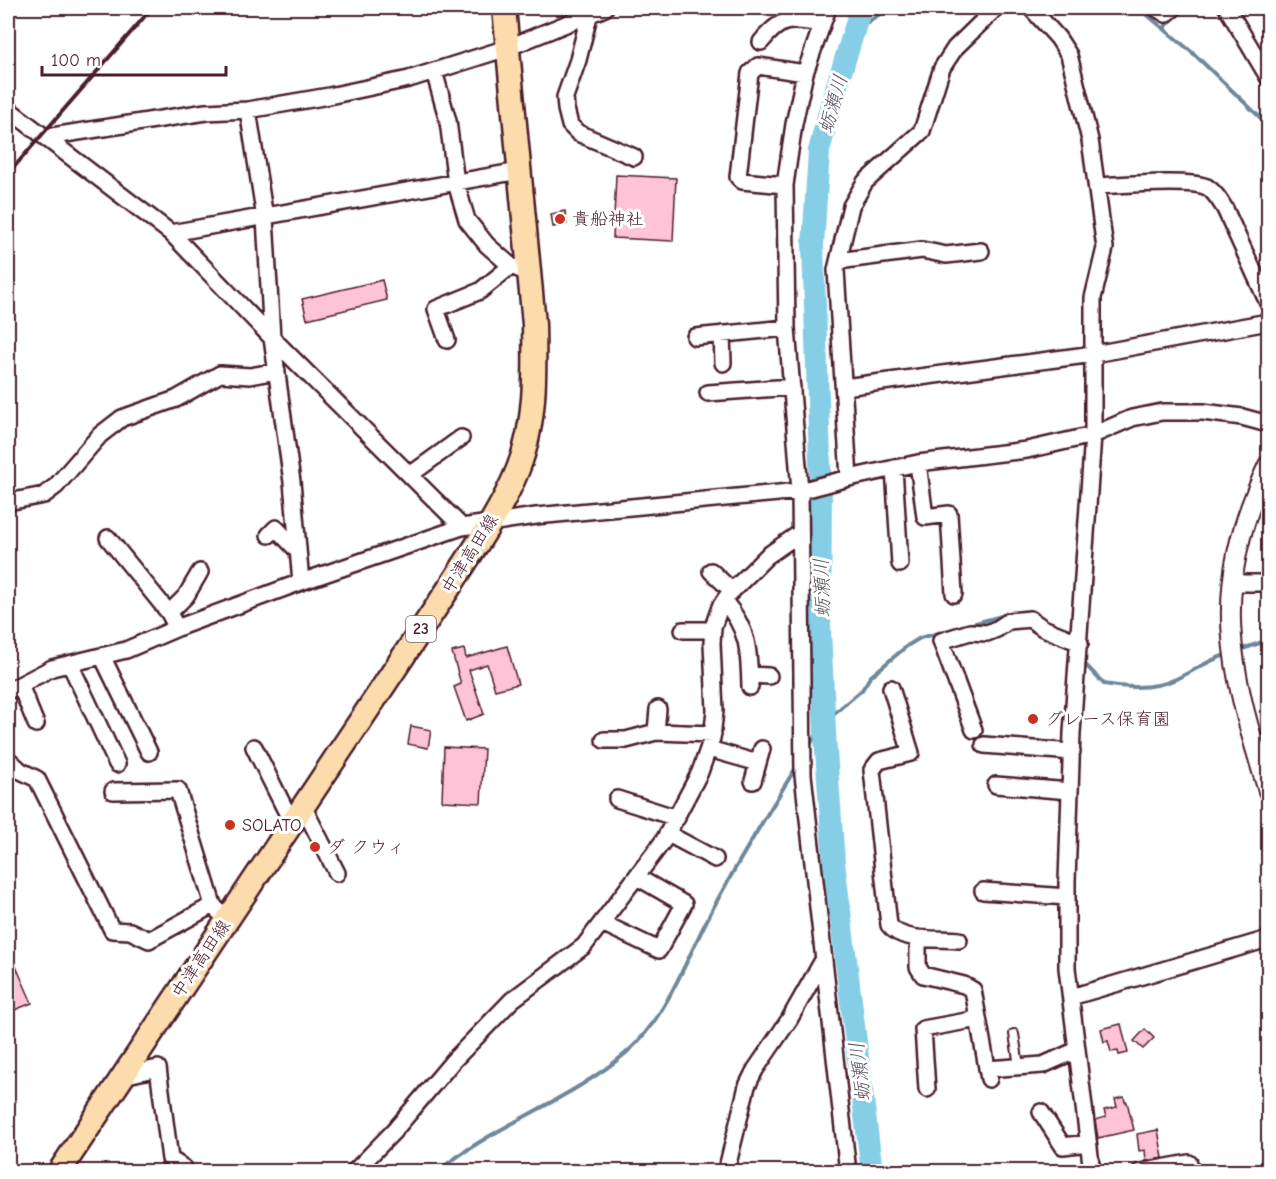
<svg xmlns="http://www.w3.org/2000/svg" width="1276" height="1179" font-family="'Comic Neue','Klee One',sans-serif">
<rect width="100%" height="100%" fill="#fff"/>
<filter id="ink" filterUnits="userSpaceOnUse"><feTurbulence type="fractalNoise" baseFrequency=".0167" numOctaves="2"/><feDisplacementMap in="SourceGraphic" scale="12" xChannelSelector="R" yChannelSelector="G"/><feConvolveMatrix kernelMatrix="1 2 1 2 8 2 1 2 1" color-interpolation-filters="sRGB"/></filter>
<g filter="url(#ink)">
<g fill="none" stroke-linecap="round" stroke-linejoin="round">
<path stroke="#6d889b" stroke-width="4" d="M1139 8 1194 54 1268 125
M1165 27 1184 8
M853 33 888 8
M1240 650 1268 640
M1081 660 1104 684C1127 688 1155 689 1176 679 1193 671 1209 660 1228 654
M808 748 825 721 862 690 870 677 907 646 920 638 1009 614
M437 1172C495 1124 568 1102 626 1053 665 1020 685 962 708 918 735 865 767 815 798 764"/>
<path stroke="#85cee6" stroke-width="22" d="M861 8 830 108 819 151 813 245 821 492 820 630 826 751 834 862 872 1172"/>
</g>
<path fill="#fec3d6" stroke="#4a1f2b" stroke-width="1.5" d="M616 175 676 178 673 241 613 238Z
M565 211 567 224 553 227 551 214Z
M382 280 387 300 307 319 302 299Z
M507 646 518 684 495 690 487 664 469 670 484 714 466 721 454 687 461 684 452 652 464 649 466 658Z
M411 726 431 730 428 748 408 744Z
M444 747 484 749 481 803 442 801Z
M8 948 32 1003 12 1011 8 1000Z
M1121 1024 1128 1053 1119 1055 1118 1051 1111 1052 1108 1041 1104 1042 1101 1029Z
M1145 1029 1154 1038 1143 1049 1134 1041Z
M1124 1097 1125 1102H1127L1134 1130 1098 1138 1095 1120 1106 1117 1104 1110 1117 1107 1115 1099Z
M1158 1130 1163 1158 1146 1161 1145 1150 1139 1151 1137 1134Z"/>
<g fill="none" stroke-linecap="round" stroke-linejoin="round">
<g stroke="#4a1f2b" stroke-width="12">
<path id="service" d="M1014 1034 1019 1066"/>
</g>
<g stroke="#4a1f2b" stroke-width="20">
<path id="minor" d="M591 8 578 60 565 97 566 109 570 125 578 133 634 157
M828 8 805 73 794 124 785 185 787 328 800 491 803 775 848 1172
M1031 8 1058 38 1069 55 1090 140 1105 248 1093 298V435L1072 733 1067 881V968L1092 1172
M1156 8 1166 14 1174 8
M1227 8 1268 77
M761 42C783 15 790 20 822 24
M434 71 448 121 456 183 467 220 487 245 511 266
M8 109 171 233 272 338 462 527
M248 110 265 218 272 338 292 482 301 582
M46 137 206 112 248 110 329 96 409 79 507 48 605 8
M785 185 742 181 738 177 750 73 758 66 805 73
M1097 186C1119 185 1191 179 1207 187 1215 192 1220 201 1225 209L1268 303
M171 233 519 171
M838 261 922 250 946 255 981 251
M722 334 723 363
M695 337 787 328
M447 340 436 309 480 291 511 266 521 270
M844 387 1094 354 1268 322
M708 393 792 387
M918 463 925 517 949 514 954 594
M894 468 900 564
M410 475 461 438
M849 478 836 270 851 206 865 182 922 131 942 68 955 48 996 8
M8 502 44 495 56 486 100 435 122 418 176 399 220 374 250 376 277 371
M269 535 276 528 298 551
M108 538 169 613 177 628
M711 571 732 591
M1232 583H1268
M724 601C749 630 749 651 750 687
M169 613 186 596 200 572
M683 630H713
M102 656 149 752
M70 664 117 764
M750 675 769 676
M20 685 36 724
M891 688 911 753 879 761 872 770 889 925C902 943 938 938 959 940
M8 691 52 668 126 650 182 626 301 582 462 527 536 516 800 491 849 478 918 463 1027 450 1093 435 1132 418 1162 412H1203L1242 417 1268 424
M658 709 656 732 713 734
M974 730 941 641 970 632 987 633 997 629 1009 621 1030 619 1043 628 1080 643
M604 740H626L656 732
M984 745 1072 752
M254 747 292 823
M709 749 758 763 762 749
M8 759 21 771 37 779 112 930 130 931 149 940 213 905
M753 781 758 763
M996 785 1070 791
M113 791 178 790 213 905 219 912
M617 799 677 818
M303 806 337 873
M668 834 715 859
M983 891 1067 897
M602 923 659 950 684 904 637 877
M918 938V967L923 975 964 985 973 990 989 1079
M1071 997 1268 939
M987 1069 1043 1065 1077 1050
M123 1076 158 1068 170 1159 184 1168 185 1172
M927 1089 923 1029 978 1019
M1041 1112 1063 1146 1088 1143
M354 1172 394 1131 453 1061 512 1000 584 946 664 840 700 772 712 738 715 711 712 643 713 627 720 607 728 595 767 556 800 533
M726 1172 747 1086 755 1070 789 1020 822 962
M1140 1172 1189 1163"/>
</g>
<g stroke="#4a1f2b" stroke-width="22">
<path id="tertiary" d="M1268 465C1209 589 1229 666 1268 791"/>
</g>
<g stroke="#4a1f2b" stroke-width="27">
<path id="primary" d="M59 1172 451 585C475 547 501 511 518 469 536 424 535 372 534 324L504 8"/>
</g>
<use href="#service" stroke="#fff" stroke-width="8"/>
<use href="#minor" stroke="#fff" stroke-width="15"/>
<use href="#tertiary" stroke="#fff" stroke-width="18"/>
<use href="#primary" stroke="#fcdcac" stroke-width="22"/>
<path stroke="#4a1f2b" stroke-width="4" d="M8 174 152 8"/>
</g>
</g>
<g fill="#c8321e" stroke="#fff" stroke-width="2">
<circle cx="560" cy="219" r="6"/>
<circle cx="1033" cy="719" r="6"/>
<circle cx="230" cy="825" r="6"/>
<circle cx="315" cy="847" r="6"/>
</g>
<g text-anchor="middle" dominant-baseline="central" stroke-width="6" stroke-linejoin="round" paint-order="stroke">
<rect fill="#fff" stroke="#80626b" stroke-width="1.5" x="406" y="616" width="30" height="26" rx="4.5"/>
<g font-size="16" font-weight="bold" fill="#4a1f2b">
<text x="421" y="629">23</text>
</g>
<g font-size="18" fill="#4a1f2b" stroke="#fff" text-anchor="start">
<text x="572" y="219">貴船神社</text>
<text x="1045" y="719">グレース保育園</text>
<text x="242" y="825">SOLATO</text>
<text x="327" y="847">ダ クウィ</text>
</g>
<g font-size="18" fill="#4a1f2b" stroke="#fff">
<text transform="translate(470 554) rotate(-58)">中津高田線</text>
<text transform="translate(201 959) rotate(-56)">中津高田線</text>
</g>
<g font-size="20" font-style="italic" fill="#5c5463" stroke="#fff">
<text transform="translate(833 104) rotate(-74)">蛎瀬川</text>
<text transform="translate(822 588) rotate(-92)">蛎瀬川</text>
<text transform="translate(860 1072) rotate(-97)">蛎瀬川</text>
</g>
</g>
<rect width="1276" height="1179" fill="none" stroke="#fff" stroke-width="30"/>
<rect x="15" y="15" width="1246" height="1149" fill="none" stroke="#4a1f2b" stroke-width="2" filter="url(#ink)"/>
<path d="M42 66v9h184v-9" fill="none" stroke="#4a1f2b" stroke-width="3"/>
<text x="51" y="66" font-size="18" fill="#4a1f2b" stroke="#ffffff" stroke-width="4.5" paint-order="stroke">100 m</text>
</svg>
